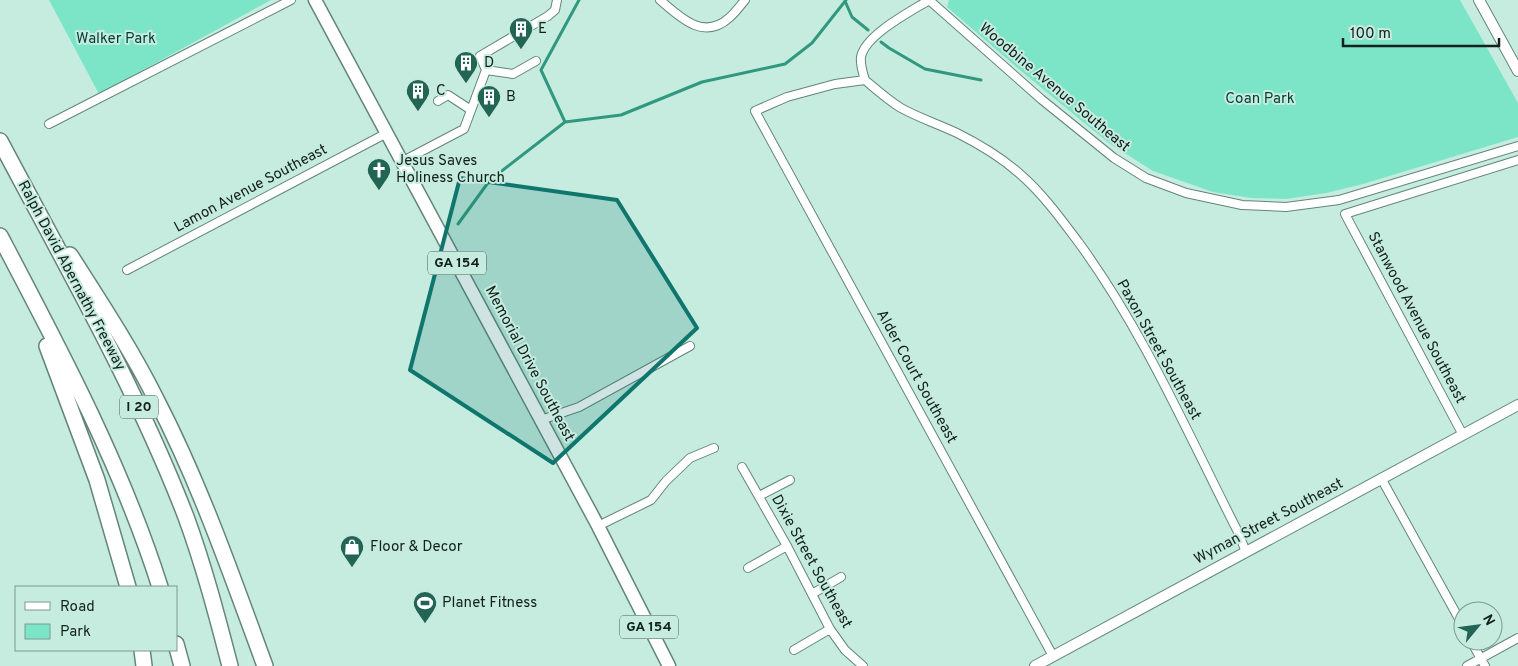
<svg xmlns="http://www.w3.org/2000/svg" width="1518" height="666" font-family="Overpass,sans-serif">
<rect width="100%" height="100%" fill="#c6ebdf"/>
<path fill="#7ce5c8" d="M49 0H271L99 94Z
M949 0H1460L1518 103V137L1363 184 1326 193 1286 199 1251 198 1213 192 1153 171 1109 143 1027 76 947 7Z"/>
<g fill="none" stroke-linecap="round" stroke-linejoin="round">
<path stroke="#30987f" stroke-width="3" d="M845 1 852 17 868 30
M881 42 889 48 925 69 981 80
M565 122 541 70 579 0
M458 224 490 180 565 122 621 115 702 82 785 64 812 43 846 0"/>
<g stroke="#63857a" stroke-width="10">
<path id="minor" d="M660 0C680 17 703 41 729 18 735 13 740 6 745 0
M929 0 1041 99 1114 158 1146 178 1186 193 1242 205 1286 207 1339 200 1518 146
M486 70 513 74 536 61
M865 80C863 73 860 65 861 57 865 35 910 12 929 0
M438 101 448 95 471 110
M49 124 291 0
M403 161 464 129 486 70 480 56 548 16 555 10 557 0
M127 270 387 133
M541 420 579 407 690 346
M1463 435 1345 214 1518 160
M742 467 787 546 830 629 845 650 863 666
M1381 478 1463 626
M759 496 790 480
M598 526 651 500 666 481 690 458 714 448
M748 568 787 546
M812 594 841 577
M1471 641 1485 666
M794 650 830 629
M1053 656 755 111 787 97 835 84 865 80C877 90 888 100 901 108 919 118 938 124 957 133 979 144 1001 157 1020 174 1043 194 1061 219 1079 243 1144 332 1188 434 1238 532L1246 552
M1467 666 1518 638"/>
</g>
<g stroke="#63857a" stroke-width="12">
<path id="tertiary" d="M1479 0 1518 71
M1035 666 1518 405"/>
</g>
<g stroke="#63857a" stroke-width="15">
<path id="primary" d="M315 0 598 526 669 666"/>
</g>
<g stroke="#63857a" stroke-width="18">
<path id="motorway" d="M0 141C65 264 136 387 186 517 204 566 217 616 230 666
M0 236C60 350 121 464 160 587
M70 255C100 302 131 349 156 399 200 484 232 576 265 666
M47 346 97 480 128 587
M176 644 182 666
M142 650 144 666"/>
</g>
<use href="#minor" stroke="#fff" stroke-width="8"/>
<use href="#tertiary" stroke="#fff" stroke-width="10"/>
<use href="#primary" stroke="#fff" stroke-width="12"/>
<use href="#motorway" stroke="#fff" stroke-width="15"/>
</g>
<path fill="#0f766e" fill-opacity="0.2" stroke="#0f766e" stroke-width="4" stroke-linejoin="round" d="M460 178 617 200 697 328 553 463 410 370Z"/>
<defs>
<g id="building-pin" transform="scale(1.25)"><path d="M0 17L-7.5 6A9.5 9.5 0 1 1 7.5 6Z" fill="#236555" stroke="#c6ebdf"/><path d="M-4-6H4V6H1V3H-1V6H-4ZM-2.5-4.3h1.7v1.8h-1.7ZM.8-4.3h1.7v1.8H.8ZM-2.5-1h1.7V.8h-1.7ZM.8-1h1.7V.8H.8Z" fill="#fff"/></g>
<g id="church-pin" transform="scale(1.25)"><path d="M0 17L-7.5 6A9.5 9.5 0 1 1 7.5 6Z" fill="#236555" stroke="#c6ebdf"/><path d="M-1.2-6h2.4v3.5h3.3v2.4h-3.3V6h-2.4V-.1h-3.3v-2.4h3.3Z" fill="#fff"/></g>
<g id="shop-pin" transform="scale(1.25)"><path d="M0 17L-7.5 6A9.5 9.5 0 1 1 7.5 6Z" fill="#236555" stroke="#c6ebdf"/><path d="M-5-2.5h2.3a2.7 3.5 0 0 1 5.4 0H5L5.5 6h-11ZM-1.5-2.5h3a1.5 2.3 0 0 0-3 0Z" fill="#fff"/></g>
<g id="stadium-pin" transform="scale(1.25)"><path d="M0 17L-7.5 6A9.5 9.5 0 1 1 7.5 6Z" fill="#236555" stroke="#c6ebdf"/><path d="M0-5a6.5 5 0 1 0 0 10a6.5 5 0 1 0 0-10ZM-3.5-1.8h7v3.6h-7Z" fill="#fff"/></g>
</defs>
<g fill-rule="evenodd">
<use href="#building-pin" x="521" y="29"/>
<use href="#building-pin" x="466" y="63"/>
<use href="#building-pin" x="418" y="91"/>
<use href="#building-pin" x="489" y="97"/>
<use href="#church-pin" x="379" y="170"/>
<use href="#shop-pin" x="352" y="547"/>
<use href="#stadium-pin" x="425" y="603"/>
</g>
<g text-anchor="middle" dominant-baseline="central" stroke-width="4" stroke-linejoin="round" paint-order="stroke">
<g fill="#c6ebdf" stroke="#495e56" stroke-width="1">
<rect x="428" y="251.5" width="58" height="23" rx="4"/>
<rect x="120" y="395.5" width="38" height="23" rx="4"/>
<rect x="620" y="615.5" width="58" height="23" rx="4"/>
</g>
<g font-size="14" font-weight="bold" fill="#13211c">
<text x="457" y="263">GA 154</text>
<text x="139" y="407">I 20</text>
<text x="649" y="627">GA 154</text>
</g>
<g font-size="15" fill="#13211c" stroke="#c6ebdf" text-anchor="start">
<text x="538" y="29">E</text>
<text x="484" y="63">D</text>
<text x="436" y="91">C</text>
<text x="506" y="97">B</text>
<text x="396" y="161">Jesus Saves<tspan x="396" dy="17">Holiness Church</tspan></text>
<text x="370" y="547">Floor &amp; Decor</text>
<text x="442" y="603">Planet Fitness</text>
</g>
<g font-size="15" fill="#003e31" stroke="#c6ebdf">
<text x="116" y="39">Walker Park</text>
<text x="1260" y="99">Coan Park</text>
</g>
<g font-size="15" fill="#13211c" stroke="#c6ebdf">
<text transform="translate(1054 88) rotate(40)">Woodbine Avenue Southeast</text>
<text transform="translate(251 189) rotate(-28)">Lamon Avenue Southeast</text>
<text transform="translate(71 276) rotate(62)">Ralph David Abernathy Freeway</text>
<text transform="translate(1416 318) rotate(62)">Stanwood Avenue Southeast</text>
<text transform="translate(1158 350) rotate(61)">Paxon Street Southeast</text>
<text transform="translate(529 364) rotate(62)">Memorial Drive Southeast</text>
<text transform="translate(916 377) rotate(61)">Alder Court Southeast</text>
<text transform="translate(1269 522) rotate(-28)">Wyman Street Southeast</text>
<text transform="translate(811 562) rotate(61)">Dixie Street Southeast</text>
</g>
</g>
<rect x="15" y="586" width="162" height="65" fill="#c6ebdf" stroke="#7e9a91"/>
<rect x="25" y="602" width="25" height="8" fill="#ffffff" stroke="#7e9a91"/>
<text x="60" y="611" font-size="15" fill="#13211c">Road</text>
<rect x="25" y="624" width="25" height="15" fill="#7ce5c8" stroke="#7e9a91"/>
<text x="60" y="636" font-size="15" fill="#13211c">Park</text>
<g transform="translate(1478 626) rotate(61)"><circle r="24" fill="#c6ebdf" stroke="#7e9a91"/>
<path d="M0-4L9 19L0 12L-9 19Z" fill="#236555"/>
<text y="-8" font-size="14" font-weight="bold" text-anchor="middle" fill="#13211c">N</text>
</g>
<path d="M1343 38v8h156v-8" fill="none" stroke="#13211c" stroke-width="2.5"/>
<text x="1350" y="38" font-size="15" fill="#13211c" stroke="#c6ebdf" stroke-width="4" paint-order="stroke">100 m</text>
</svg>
